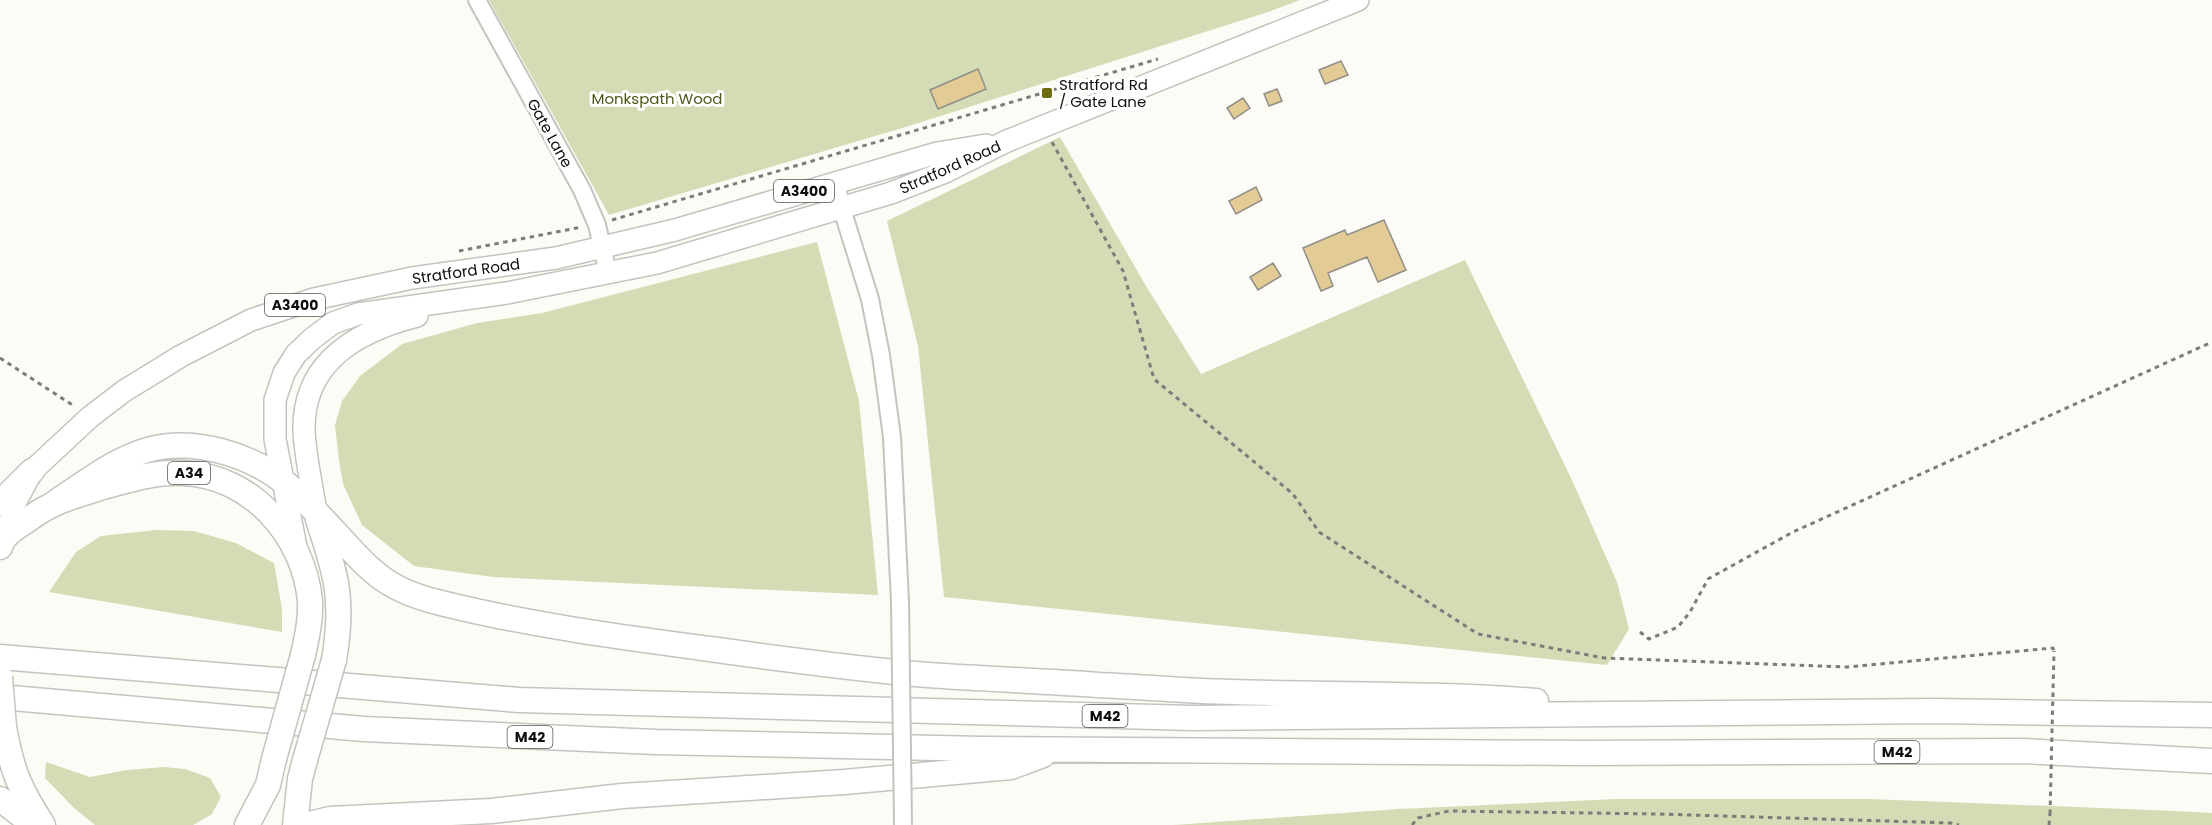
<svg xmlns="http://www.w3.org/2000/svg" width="2212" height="825" font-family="Poppins,sans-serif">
<rect width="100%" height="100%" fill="#fdfbf5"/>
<path fill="#d4dcb6" d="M489 0H1300L1268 12 909 126 609 215Z
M1060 137 1146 286 1201 374 1465 260 1572 480 1617 582 1629 629 1607 665 944 597 918 346 887 221Z
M817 242 859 401 878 595 493 577 414 566 362 525 343 484 339 460 335 425 342 401 360 376 402 344 477 323 542 313Z
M156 530 194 531 236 543 274 563 282 609V632L49 592 76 552 101 536Z
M46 762 90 777 127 770 164 767 185 769 210 778 221 797 212 814 193 825H95L74 808 45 778Z
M1616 799H1870L2176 811 2212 813V825H1174L1399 809Z"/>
<path fill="#e2cb94" stroke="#908e89" stroke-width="1.5" d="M1341 61 1348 75 1325 84 1319 70Z
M978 69 986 89 938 109 930 90Z
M1277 89 1282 101 1269 106 1264 94Z
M1243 98 1250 108 1234 119 1227 108Z
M1256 187 1262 200 1236 214 1229 201Z
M1384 220 1406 270 1378 282 1367 257 1328 273 1333 286 1321 291 1303 248 1345 230 1347 235Z
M1273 263 1281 276 1258 290 1250 277Z"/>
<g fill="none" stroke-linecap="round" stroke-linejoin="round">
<g stroke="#c5c3bd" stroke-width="20">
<path id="minor" d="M477 0 582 190 597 225 608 273
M836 182 841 206 870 299 881 355 892 437 900 602"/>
</g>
<g stroke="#c5c3bd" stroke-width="24">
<path id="major" d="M316 512C312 485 305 457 304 430 303 361 358 331 417 316
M6 535 15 503 32 471 90 417 124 391 181 356 251 320 314 299 412 278 556 258 675 230 937 153 986 145
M296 547 275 439V400L284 373 296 354 313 338 333 323 358 314 507 293 657 263 891 193 945 172 1007 141 1358 0"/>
</g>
<g stroke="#c5c3bd" stroke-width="27">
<path id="highway" d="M56 502C85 483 116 458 151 449 194 438 249 454 284 482 302 496 318 514 334 531 371 571 385 590 441 603 529 625 620 637 710 649 782 659 855 669 928 675 985 679 1042 681 1099 685 1143 687 1187 691 1232 692 1333 695 1435 693 1536 701
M0 503 32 471
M318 520C337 576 344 601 334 660
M0 547C4 533 18 527 29 519 53 501 75 496 103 487 129 480 157 471 184 473 251 476 304 535 310 601 311 619 307 637 303 655
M0 657 519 700 1192 718 1934 711 2212 715
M0 697 364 729 656 742 983 749 1582 753 2023 751 2212 761
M4 727C12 771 19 788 43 825
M0 799 34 825
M247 825 268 785 274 759
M295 825 300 779 305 760
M306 825 330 819 491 811 622 796 844 782 1011 767 1043 755"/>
</g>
<path stroke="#7d7c78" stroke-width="3" stroke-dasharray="4.5 4.5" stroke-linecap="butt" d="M1052 142 1123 271 1154 379 1293 494 1319 532 1478 634 1604 658 1847 667 2053 648 2054 651
M612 220 1158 59
M459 251 582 227
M0 358 74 406
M1640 632 1649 639 1678 627 1690 612 1708 579 1793 532 2212 342
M1412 825 1418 818 1449 811 1658 814 1951 823 1959 825
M2049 825 2050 814"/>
<use href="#minor" stroke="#fff" stroke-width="16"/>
<use href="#major" stroke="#fff" stroke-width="21"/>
<use href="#highway" stroke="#fff" stroke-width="24"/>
<g stroke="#c5c3bd" stroke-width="20" stroke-linecap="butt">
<path id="minor-bridge" d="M900 602 903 825"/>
</g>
<g stroke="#c5c3bd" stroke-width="27" stroke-linecap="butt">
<path id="highway-bridge" d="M0 677 4 727
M274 759 303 655
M305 760 334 660"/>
</g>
<path stroke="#7d7c78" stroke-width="3" stroke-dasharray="4.5 4.5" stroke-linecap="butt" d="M2050 814 2054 651"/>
<use href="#minor-bridge" stroke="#fff" stroke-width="16"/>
<use href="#highway-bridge" stroke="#fff" stroke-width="24"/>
</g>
<rect fill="#6d6b0a" stroke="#fff" stroke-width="2" x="1041" y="87" width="12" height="12" rx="3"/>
<g text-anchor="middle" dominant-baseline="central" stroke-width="6" stroke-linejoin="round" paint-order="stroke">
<g fill="#fff" stroke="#565655" stroke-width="1.5">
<rect x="774" y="180" width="60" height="22" rx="4.5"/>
<rect x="265" y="294" width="60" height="22" rx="4.5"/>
<rect x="168" y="462" width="42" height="22" rx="4.5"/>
<rect x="1082.5" y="705" width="45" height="22" rx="4.5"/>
<rect x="507.5" y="726" width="45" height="22" rx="4.5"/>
<rect x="1874.5" y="741" width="45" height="22" rx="4.5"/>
</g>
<g font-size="14" font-weight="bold" fill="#0e0e0c">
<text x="804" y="191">A3400</text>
<text x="295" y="305">A3400</text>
<text x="189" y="473">A34</text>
<text x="1105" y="716">M42</text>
<text x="530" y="737">M42</text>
<text x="1897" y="752">M42</text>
</g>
<g font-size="15" fill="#0e0e0c" stroke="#fff" text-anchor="start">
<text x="1059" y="84">Stratford Rd<tspan x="1059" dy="17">/ Gate Lane</tspan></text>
</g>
<g font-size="15" fill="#4e5719" stroke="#fff">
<text x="657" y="98">Monkspath Wood</text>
</g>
<g font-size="15" fill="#0e0e0c" stroke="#fff">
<text transform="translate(550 133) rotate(61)">Gate Lane</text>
<text transform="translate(950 167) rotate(-24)">Stratford Road</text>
<text transform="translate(466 271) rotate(-8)">Stratford Road</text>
</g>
</g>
</svg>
